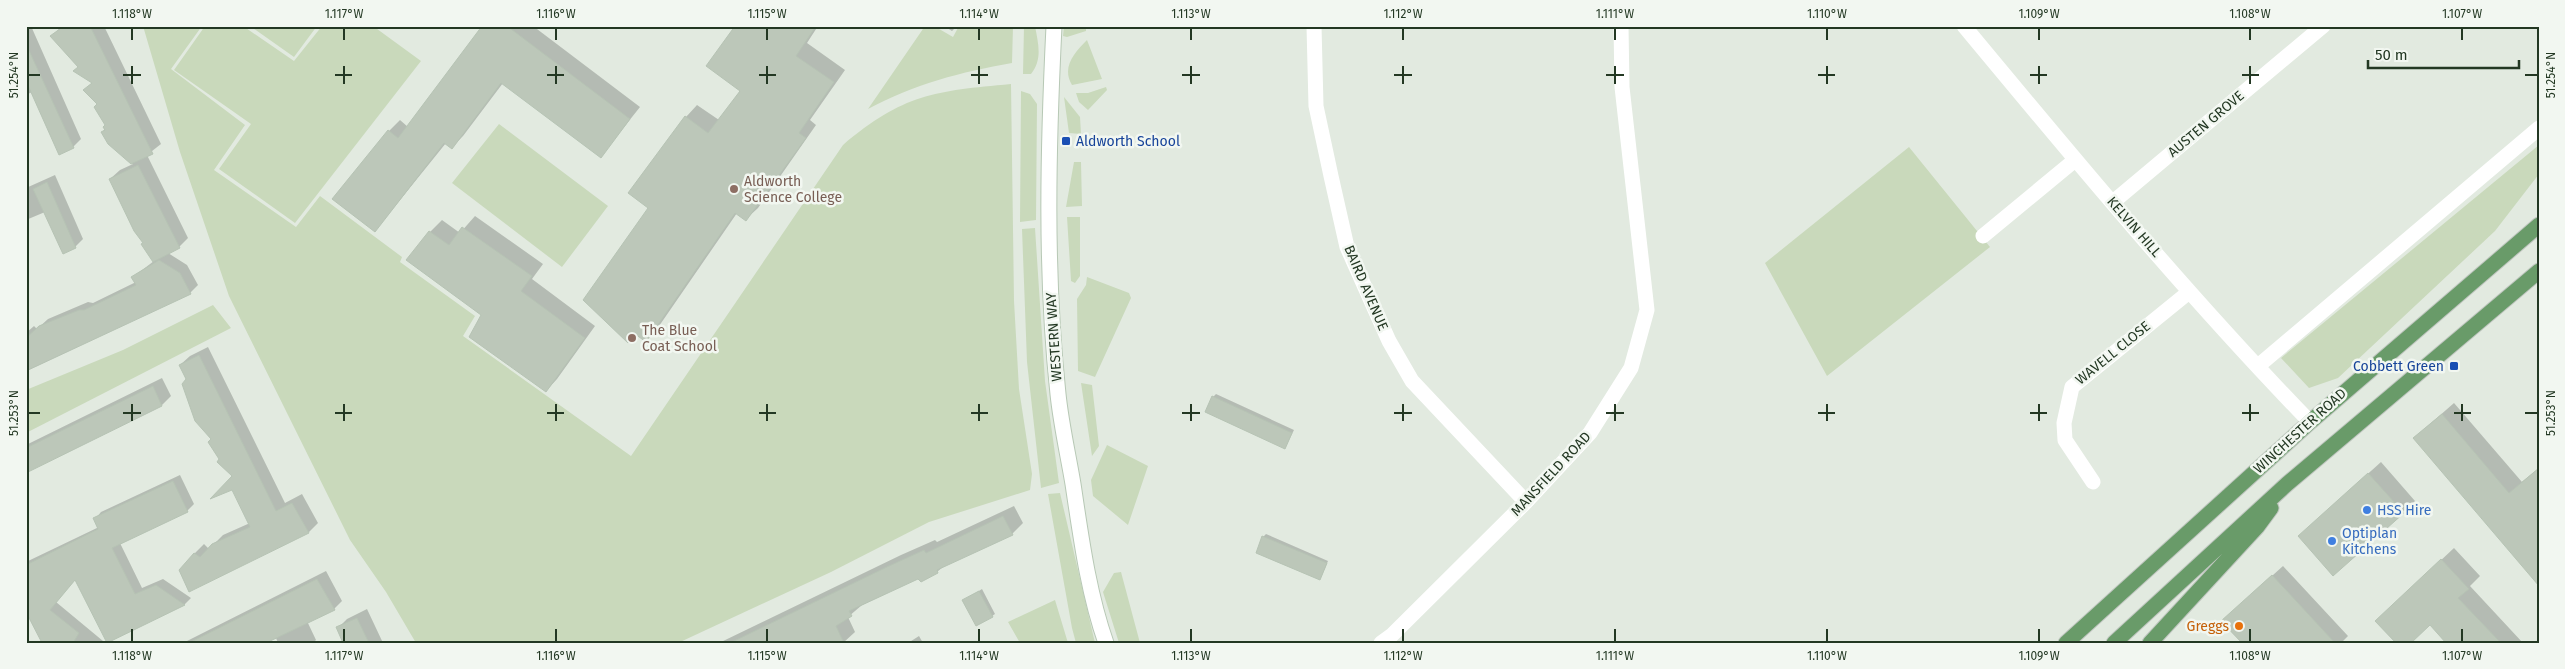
<svg xmlns="http://www.w3.org/2000/svg" width="2565" height="669" font-family="'Fira Sans',sans-serif">
<rect width="100%" height="100%" fill="#e2eae0"/>
<path fill="#c9d9bb" d="M143 26H202L171 69 245 125 214 170 296 227 320 196 402 257 400 262 475 316 463 336 631 456 843 145C903 94 935 91 1011 84L1014 301 1019 389 1032 474 1030 490 929 522 831 572 678 643H416L386 592 350 540 229 296 180 152Z
M205 26H243L294 61 322 26H373L421 61 295 223 219 169 251 124 174 70Z
M250 26H317L294 57Z
M925 26H934L953 37 959 26H1013L1012 63C961 72 915 84 868 109Z
M1024 26H1035C1038 43 1043 59 1031 74H1023Z
M1064 26H1086V31L1067 37 1063 36Z
M1087 40 1102 79 1072 85C1061 67 1075 52 1087 40Z
M1106 87 1107 90 1088 110 1079 102 1076 93H1088Z
M1021 91 1030 94 1037 104 1036 220 1020 222Z
M1064 97 1080 117 1081 134 1069 133Z
M499 124 608 206 562 267 452 183Z
M2539 145V174L2495 231 2338 378 2309 388 2281 358Z
M1909 147 1990 247 1827 376 1765 263Z
M1074 162H1081L1082 206 1066 207Z
M1067 217H1080V276L1075 283 1071 281Z
M1035 228 1045 381 1059 483 1041 488 1027 362 1022 229Z
M1087 277 1129 293 1131 298 1095 377 1078 371 1077 299 1086 285Z
M213 305 231 328 26 433V390L123 350Z
M1081 383 1092 385 1099 446 1092 456Z
M1107 445 1148 466 1128 525 1093 496 1091 480Z
M1060 493 1095 643H1076L1072 628 1048 494Z
M1121 572 1140 643H1119L1103 592 1114 573Z
M1055 600 1068 643H1020L1008 622Z"/>
<path fill="#0003" d="M26 26H31L81 139 73 147 32 92 26 95Z
M62 26H104L161 144 147 155 188 238 179 247 168 253 187 265 198 285 190 293 26 371V333L34 326 37 329 48 319 88 302 93 303 136 282 133 277 154 261 110 179 120 170 133 164 110 143 103 132 106 125 99 104 85 90 93 82 52 36Z
M484 26H533L640 107 601 156 503 83 463 136 452 147 446 143 375 231 389 131 400 120 408 127Z
M737 26H818L807 43 845 70 810 120 816 125 758 208 746 219 737 213 657 329 646 341 636 333 628 342 650 208 686 117 697 105 719 120 741 90Z
M944 26H957L952 31Z
M55 175 83 239 75 247 45 212 26 220V188Z
M475 216 543 264 532 279 595 326 557 379 546 391 483 315 430 232 442 220 460 233Z
M208 347 285 503 302 494 318 523 309 532 189 590 180 571 195 553 204 544 209 549 223 535 250 523 233 476 221 459 180 365 190 356Z
M162 378 171 396 162 405 26 472V445Z
M1216 394 1294 430 1287 444 1213 397Z
M2454 403 2522 482 2539 468V584L2414 438Z
M2381 462 2415 501 2403 512 2311 525Z
M180 475 194 504 187 511 120 543 142 588 163 579 191 598 185 604 108 642 76 578 56 602 103 641 43 643 26 609V562L99 527 95 519 101 512Z
M1014 506 1023 523 1012 534 944 566 937 572 919 577 862 605 848 617 855 632 843 643H719L901 555 935 540 937 542Z
M1266 534 1328 561 1322 575 1319 578 1263 537Z
M2454 548 2480 576 2470 586 2523 643H2448L2430 624 2389 609Z
M2283 566 2348 636 2341 643H2244L2233 611Z
M326 571 342 601 334 609 307 621 316 640 313 643H278L276 638 262 643H183Z
M982 589 995 614 992 616 963 601Z
M367 609 383 643H340L343 639 338 628 347 619Z
M919 636 923 643H908Z"/>
<path fill="#bcc7b9" stroke="#b6c3b4" d="M64 26H90L153 154 131 164 108 144 101 132 105 130 103 127 105 125 94 107 97 104 83 90 92 83 73 71 78 67 50 36Z
M482 26H507L630 119 601 158 501 83 452 149 444 143 375 232 332 199 388 130 398 138Z
M735 26H816L796 56 834 82 799 133 806 138 746 221 735 213 646 342 635 334 628 343 583 300 648 208 628 193 685 116 708 133 740 91 706 66Z
M26 44 74 148 59 155 26 81Z
M138 165 180 248 153 262 141 244 143 243 134 231 109 179Z
M47 182 76 248 63 254 33 189Z
M462 227 532 276 521 291 585 338 546 392 469 337 481 315 406 260 429 231 449 245Z
M159 260 180 273 191 294 26 371V338L39 326 79 310H84L136 285 131 277Z
M199 355 276 511 292 503 309 533 189 592 179 570 194 553 200 557 212 544 250 527 232 490 210 499 232 476 217 462 219 459 208 442 211 439 195 421 182 384 186 379 179 365Z
M153 386 162 406 26 473V448Z
M1212 396 1292 433 1285 449 1205 412Z
M2442 414 2509 493 2539 468V586L2413 438Z
M2368 473 2404 513 2333 576 2298 536Z
M173 481 188 512 112 548 135 594 156 585 185 605 107 643 75 580 50 610 79 633 73 643H42L26 612V565L98 529 93 518Z
M1003 516 1013 535 937 570 938 573 921 582 918 579 849 611 852 616 836 626 844 643H730L889 566 924 550 926 553Z
M1262 536 1327 563 1320 580 1256 553Z
M2441 559 2469 589 2458 598 2501 643H2446L2430 625 2411 643H2396L2375 621Z
M2272 575 2335 643H2242L2221 621Z
M317 579 335 610 266 643H189Z
M979 591 993 617 976 626 962 600Z
M357 618 369 643H343L336 627Z"/>
<g fill="none" stroke-linecap="round" stroke-linejoin="round">
<g stroke="#b7c8b5" stroke-width="17">
<path id="secondary" d="M1054 26C1048 149 1045 272 1058 394 1061 424 1068 454 1073 484 1081 537 1088 592 1106 643"/>
</g>
<g stroke="#c1c7c1" stroke-width="17">
<path id="primary" d="M2066 643 2310 422 2539 225
M2114 643 2287 484 2539 271
M2150 643 2257 527 2271 508"/>
</g>
<path stroke="#fff" stroke-width="15" d="M1314 26 1316 106 1331 176 1347 247 1376 312 1389 341 1412 381 1526 502
M1964 26C2076 161 2188 296 2310 422
M2113 202 2323 26
M1983 236 2075 160
M2258 366 2539 128
M2093 482 2065 440 2064 423 2072 387 2189 292
M1381 643 1392 635 1526 502 1590 433 1631 368 1647 310 1622 87 1621 26"/>
<use href="#secondary" stroke="#fff" stroke-width="15"/>
<use href="#primary" stroke="#699b69" stroke-width="15"/>
</g>
<path fill="none" stroke="#233823" stroke-width="2" d="M132 28V40M344 28V40M556 28V40M767 28V40M979 28V40M1191 28V40M1403 28V40M1615 28V40M1827 28V40M2039 28V40M2250 28V40M2462 28V40M132 66V84M344 66V84M556 66V84M767 66V84M979 66V84M1191 66V84M1403 66V84M1615 66V84M1827 66V84M2039 66V84M2250 66V84M28 75H40M123 75H141M335 75H352M547 75H564M759 75H776M971 75H988M1182 75H1200M1394 75H1412M1606 75H1624M1818 75H1835M2030 75H2047M2242 75H2259M2525 75H2538M132 404V421M344 404V421M556 404V421M767 404V421M979 404V421M1191 404V421M1403 404V421M1615 404V421M1827 404V421M2039 404V421M2250 404V421M2462 404V421M28 413H40M123 413H141M335 413H352M547 413H564M759 413H776M971 413H988M1182 413H1200M1394 413H1412M1606 413H1624M1818 413H1835M2030 413H2047M2242 413H2259M2454 413H2471M2525 413H2538M132 629V642M344 629V642M556 629V642M767 629V642M979 629V642M1191 629V642M1403 629V642M1615 629V642M1827 629V642M2039 629V642M2250 629V642M2462 629V642"/>
<g fill="#1a4fb4" stroke="#f2f7f1" stroke-width="2">
<rect x="1061" y="136" width="10" height="10" rx="2.5"/>
<rect x="2449" y="361" width="10" height="10" rx="2.5"/>
</g>
<g fill="#8d6e63" stroke="#f2f7f1" stroke-width="2">
<circle cx="734" cy="189" r="5"/>
<circle cx="632" cy="338" r="5"/>
</g>
<g fill="#3f7fe0" stroke="#f2f7f1" stroke-width="2">
<circle cx="2367" cy="510" r="5"/>
<circle cx="2332" cy="541" r="5"/>
</g>
<circle fill="#e8710a" stroke="#f2f7f1" stroke-width="2" cx="2239" cy="626" r="5"/>
<g text-anchor="middle" dominant-baseline="central" stroke-width="5" stroke-linejoin="round" paint-order="stroke">
<g font-size="14" fill="#233823" stroke="#f2f7f1">
<text transform="translate(2206 124) rotate(-40)">AUSTEN GROVE</text>
<text transform="translate(2134 227) rotate(49)">KELVIN HILL</text>
<text transform="translate(1366 288) rotate(67)">BAIRD AVENUE</text>
<text transform="translate(1054 337) rotate(-94)">WESTERN WAY</text>
<text transform="translate(2113 353) rotate(-39)">WAVELL CLOSE</text>
<text transform="translate(2300 431) rotate(-42)">WINCHESTER ROAD</text>
<text transform="translate(1551 474) rotate(-47)">MANSFIELD ROAD</text>
</g>
<g font-size="14" fill="#164399" stroke="#f2f7f1" text-anchor="start">
<text x="1076" y="141">Aldworth School</text>
<text x="2444" y="366" text-anchor="end">Cobbett Green</text>
</g>
<g font-size="14" fill="#785e54" stroke="#f2f7f1" text-anchor="start">
<text x="744" y="181">Aldworth<tspan x="744" dy="16">Science College</tspan></text>
<text x="642" y="330">The Blue<tspan x="642" dy="16">Coat School</tspan></text>
</g>
<g font-size="14" fill="#366cbe" stroke="#f2f7f1" text-anchor="start">
<text x="2377" y="510">HSS Hire</text>
<text x="2342" y="533">Optiplan<tspan x="2342" dy="16">Kitchens</tspan></text>
</g>
<g font-size="14" fill="#c56008" stroke="#f2f7f1" text-anchor="end">
<text x="2229" y="626">Greggs</text>
</g>
</g>
<rect width="2565" height="669" fill="none" stroke="#f2f7f1" stroke-width="55"/>
<path d="M2368 60v8h151v-8" fill="none" stroke="#233823" stroke-width="2.5"/>
<text x="2375" y="60" font-size="15" fill="#233823" stroke="#f2f7f1" stroke-width="4" paint-order="stroke">50 m</text>
<rect x="28" y="28" width="2510" height="614" fill="none" stroke="#233823" stroke-width="2"/>
<g font-size="12" text-anchor="middle" fill="#233823">
<text x="132" y="18">1.118°W</text>
<text x="344" y="18">1.117°W</text>
<text x="556" y="18">1.116°W</text>
<text x="767" y="18">1.115°W</text>
<text x="979" y="18">1.114°W</text>
<text x="1191" y="18">1.113°W</text>
<text x="1403" y="18">1.112°W</text>
<text x="1615" y="18">1.111°W</text>
<text x="1827" y="18">1.110°W</text>
<text x="2039" y="18">1.109°W</text>
<text x="2250" y="18">1.108°W</text>
<text x="2462" y="18">1.107°W</text>
<text transform="translate(14 75) rotate(-90)" y="4">51.254°N</text>
<text transform="translate(2551 75) rotate(-90)" y="4">51.254°N</text>
<text transform="translate(14 413) rotate(-90)" y="4">51.253°N</text>
<text transform="translate(2551 413) rotate(-90)" y="4">51.253°N</text>
<text x="132" y="660">1.118°W</text>
<text x="344" y="660">1.117°W</text>
<text x="556" y="660">1.116°W</text>
<text x="767" y="660">1.115°W</text>
<text x="979" y="660">1.114°W</text>
<text x="1191" y="660">1.113°W</text>
<text x="1403" y="660">1.112°W</text>
<text x="1615" y="660">1.111°W</text>
<text x="1827" y="660">1.110°W</text>
<text x="2039" y="660">1.109°W</text>
<text x="2250" y="660">1.108°W</text>
<text x="2462" y="660">1.107°W</text>
</g>
</svg>
